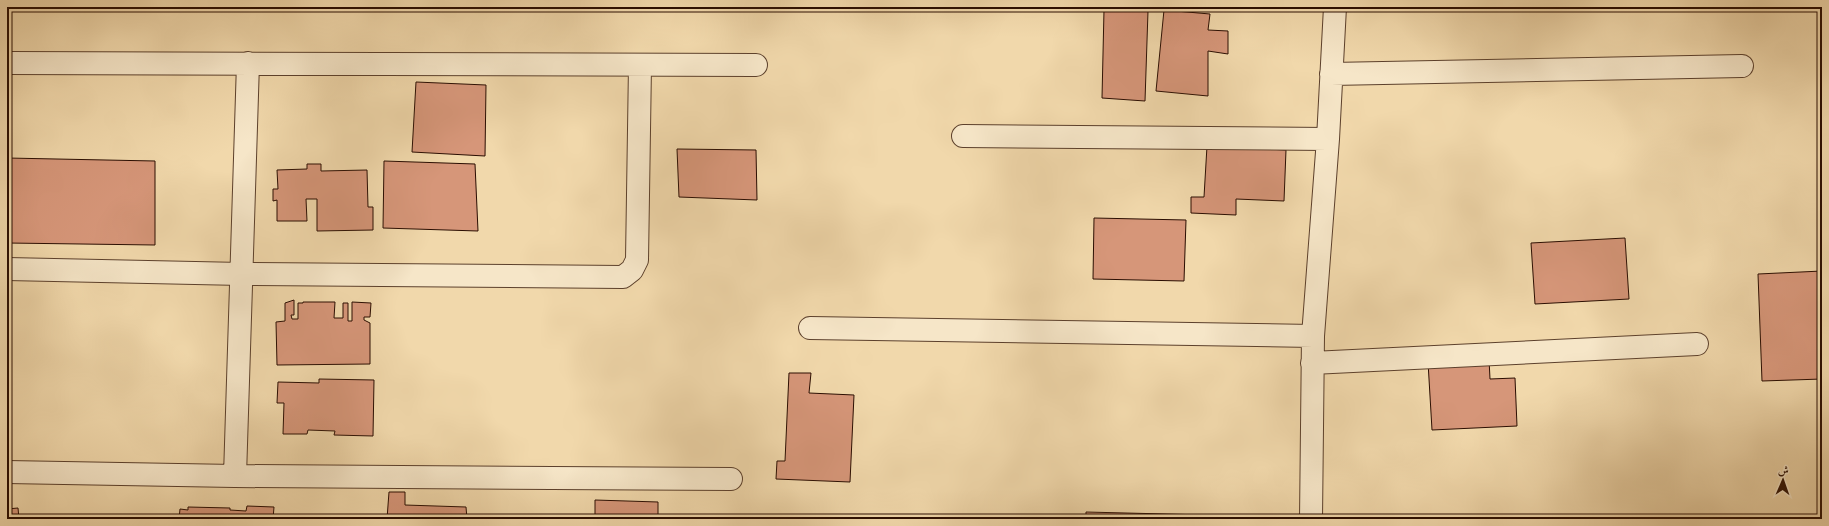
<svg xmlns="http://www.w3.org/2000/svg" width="1829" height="526" font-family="'Sorts Mill Goudy',Amiri,serif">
<rect width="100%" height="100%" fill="#f1d8ab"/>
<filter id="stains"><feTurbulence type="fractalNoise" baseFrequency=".005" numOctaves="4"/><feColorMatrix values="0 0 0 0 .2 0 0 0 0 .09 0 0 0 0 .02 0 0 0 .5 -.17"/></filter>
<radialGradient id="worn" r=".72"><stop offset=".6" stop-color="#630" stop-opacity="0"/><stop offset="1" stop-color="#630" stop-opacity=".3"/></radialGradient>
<path fill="#d69679" stroke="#2a0d01" d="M678 7H743V9Z
M1104 10 1148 11 1145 101 1102 98Z
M1164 10 1210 14 1208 30 1228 31V54L1208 51V96L1156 91Z
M416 82 486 85 485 156 412 152Z
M1207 146 1286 150 1284 201 1236 199V215L1191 213V197H1204Z
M677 149 756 150 757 200 679 197Z
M7 158 155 161V245L7 243Z
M384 161 475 164 478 231 383 228Z
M307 164H321V171L367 170 368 207H373V230L317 231V199H306L307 221H277V200L273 201V189H278L277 170 307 169Z
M1094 218 1186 220 1184 281 1093 279Z
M1625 238 1629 299 1535 304 1531 243Z
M1822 271V379L1762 381 1758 274Z
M294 300V315H291L292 319H298V303H303V302H335L334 318H343V303H348V321H352V302L371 303 370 317H364V320L370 323V364L277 365 276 322 285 321V303Z
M1489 359 1490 379 1515 378 1517 426 1432 430 1428 362Z
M789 373H811L809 393 854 395 850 482 776 479 777 461H785Z
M319 379 374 380 373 436 334 435 335 431 308 430 307 434H283L284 403H277L278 382 319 383Z
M389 492H405V505L466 507 467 519H387Z
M595 500 658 502V519H595Z
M247 506 274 507 273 519H179L180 509 188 510V507L230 508V510L246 511Z
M18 508 19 519H7V509Z
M1086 512 1245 516V519H1086Z
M290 515H302V519H290Z"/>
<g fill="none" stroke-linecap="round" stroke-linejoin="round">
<g stroke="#5c402c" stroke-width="24">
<path id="street" d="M7 63 756 65
M1331 74 1742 66
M963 136 1328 139
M7 269 242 274 623 277 632 270 637 260 640 65
M810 328 1313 336
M1312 363 1697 344
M7 472 235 476 731 479
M235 476 248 63
M1311 519 1313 336 1328 139 1335 7"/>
</g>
<use href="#street" stroke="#f6e6c8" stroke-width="22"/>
</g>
<rect width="1829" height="526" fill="none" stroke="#f1d8ab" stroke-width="24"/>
<rect x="8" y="8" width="1813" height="510" fill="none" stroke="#2a0d01" stroke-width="2"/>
<rect x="12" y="12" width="1805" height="502" fill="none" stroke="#2a0d01"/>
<g transform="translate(1783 480) rotate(2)" stroke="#f6e6c8" stroke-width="3" paint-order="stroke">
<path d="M0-3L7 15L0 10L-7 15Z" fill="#2a0d01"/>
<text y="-6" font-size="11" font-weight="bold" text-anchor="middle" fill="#2a0d01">ش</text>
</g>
<rect width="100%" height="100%" filter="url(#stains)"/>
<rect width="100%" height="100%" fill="url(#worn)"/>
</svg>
